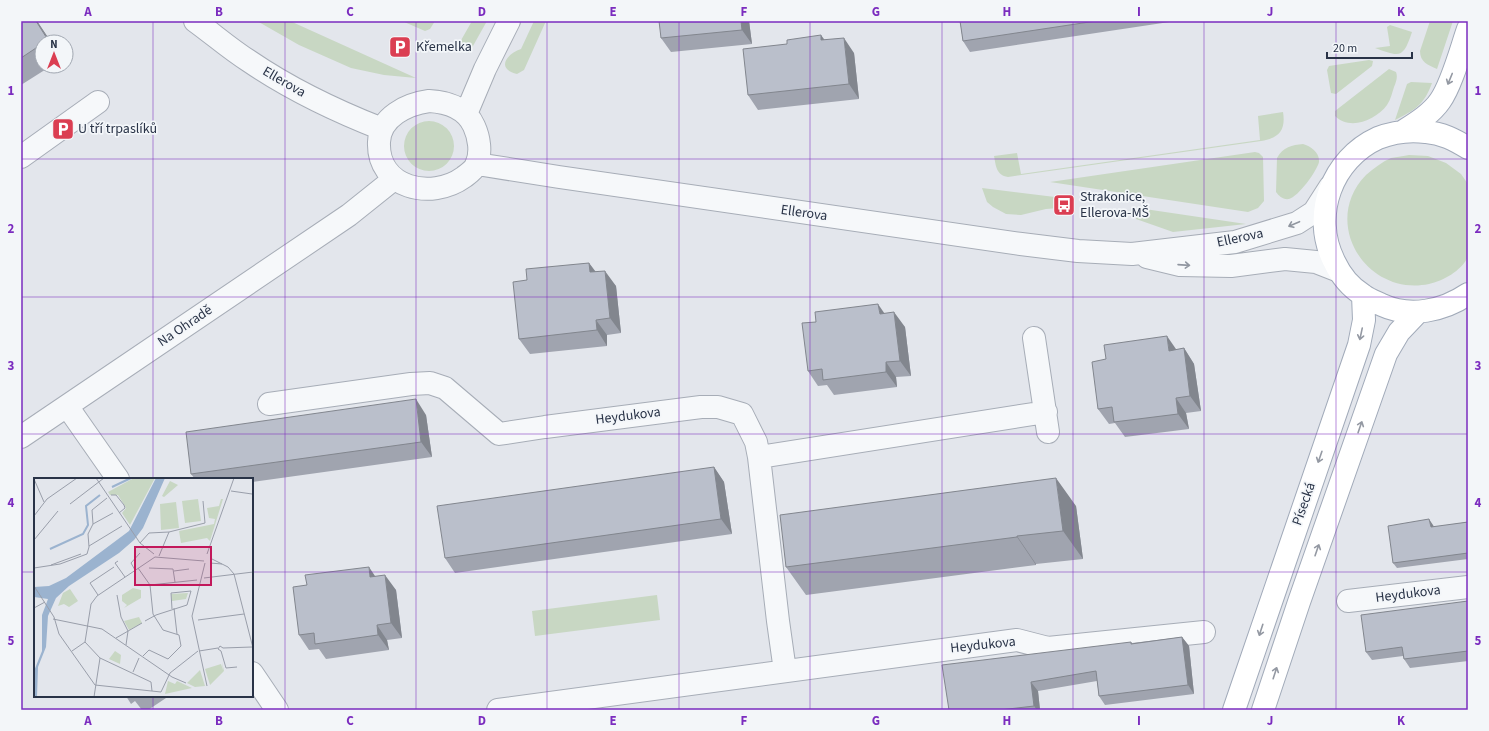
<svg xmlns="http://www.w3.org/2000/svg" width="1489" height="731" font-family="'Source Sans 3',sans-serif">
<rect width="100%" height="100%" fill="#e3e6ec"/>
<path fill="#c8d7c3" d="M257 21H290L416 78 384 75 351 68 299 45Z
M402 21H435L430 29 425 31Z
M472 21H487L469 53 460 42Z
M534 21H546L524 70 517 74C496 69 506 54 521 49Z
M1430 21H1453L1437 69C1428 65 1420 62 1420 51Z
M1390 25 1412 32C1403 59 1400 57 1375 48L1390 46 1387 27Z
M1369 60 1373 61 1372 66 1336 94 1331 93 1327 70 1329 66Z
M1389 69 1396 72C1398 77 1396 82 1394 87 1392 93 1391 99 1387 105 1376 120 1350 131 1335 116V111Z
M1411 82 1432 83C1424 105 1415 110 1395 120L1407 84Z
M1283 112C1286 130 1279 138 1261 141L1008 177C996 175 996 166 994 156L1017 153 1021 174 1260 140 1258 116Z
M404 146a25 25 0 1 1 50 0a25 25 0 1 1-50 0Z
M1303 144C1311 146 1320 153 1319 162 1317 171 1298 197 1289 199 1283 200 1279 196 1276 192L1277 158C1283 147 1292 145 1303 144Z
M1255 152 1259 153 1263 157 1264 201 1258 208 1248 212 1050 182Z
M1409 155 1428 156 1446 163 1461 174 1468 184V257C1461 271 1443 281 1429 284 1366 297 1320 222 1366 175 1374 168 1382 162 1391 158 1397 157 1404 156 1409 155Z
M982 188 1055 197 1059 208 1046 209 1021 215 1006 214 993 207 987 202Z
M1138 208 1246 224 1173 232 1136 219Z
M657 595 660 620 535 636 532 611Z"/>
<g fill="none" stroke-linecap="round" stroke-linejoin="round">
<g stroke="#a7adb7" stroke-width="24">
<path id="minor" d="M195 21C213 34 230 49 249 61 290 89 336 111 382 129
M429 101C447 102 466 108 474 126 479 137 482 153 476 165 474 170 468 174 464 177 431 201 377 188 379 142 380 117 407 104 429 101Z
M466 114 485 69 509 21
M21 157 98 102
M477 164 559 177 1021 244 1078 251 1132 254 1235 242 1297 223 1314 212 1330 187
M1147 257 1180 265 1231 266 1285 259 1316 262 1339 271
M1034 338 1048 432
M269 404 411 384 430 383 445 388 499 434 545 427 701 407H718L742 414 756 442 759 457 778 621 785 671
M67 406 118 479
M21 437 349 215 394 179
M759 457 1046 412
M1348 601 1468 587
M252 673 277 710
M498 710 1017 640 1048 648 1204 632"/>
</g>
<g stroke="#a1aab9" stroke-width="24">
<path id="major" d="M1402 132C1416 123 1431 114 1440 101 1452 84 1461 49 1468 29
M1468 148C1455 140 1442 133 1426 132 1411 130 1393 132 1378 138 1332 159 1311 215 1334 261 1340 274 1350 287 1363 295 1368 299 1376 302 1382 305 1410 318 1443 311 1468 294
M1234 710 1359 345 1364 320 1363 295
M1263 710 1299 602 1386 354 1399 332 1418 312"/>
</g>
<use href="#minor" stroke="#f6f8fa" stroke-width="22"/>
<use href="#major" stroke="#fff" stroke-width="22"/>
</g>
<path fill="#a0a4af" d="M21 21H37L51 42H42V66H51L21 85Z
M749 21 752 44 671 52 661 38Z
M960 21H1176L970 52 963 41Z
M787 44 854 53 859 99 758 110 748 95Z
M589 263 596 272 616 286 621 333 607 335V346L530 354 519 339 527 280Z
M884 313 905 327 911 376 896 377 897 387 834 395 827 385 818 386 808 371 816 322Z
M1184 348 1194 364 1201 411 1186 413 1189 429 1125 437 1115 423 1109 424 1098 409 1176 350Z
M426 415 432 457 252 482V479H195L191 474Z
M714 467 724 482 732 534 455 573 445 558Z
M1076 506 1083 559 1036 564V565L806 595 786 567Z
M1468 522V559L1397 568 1393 563 1433 525 1434 527Z
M375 576 396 590 402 638 387 640 389 650 326 659 319 649 309 650 299 635Z
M1468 601V661L1410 668 1404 659 1403 656 1372 660 1366 652Z
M1182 637 1189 646 1194 694 1105 705 1099 696 1097 681 1038 691 1040 710H949L1131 642 1132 643Z
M126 696H169L148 710H142L135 701 131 704Z"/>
<path fill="#82868e" d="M36 21H37L51 42H50Z
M741 21H749L752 44 742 30Z
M821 35 832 50 821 40Z
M844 38 854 53 859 99 849 84Z
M589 263 600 278 590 272Z
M605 271 616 286 621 333 610 318Z
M878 304 889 320 880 314Z
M894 312 905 327 911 376 900 361Z
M596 320 607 335V346L597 330Z
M1167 336 1178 352 1169 351Z
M1184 348 1194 364 1201 411 1190 396Z
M886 362 896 377 897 387 886 372Z
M1176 398 1186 413 1189 429 1178 414Z
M416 399 426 415 432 457 421 442Z
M714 467 724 482 732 534 721 519Z
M1056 478 1076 506 1083 559 1063 531Z
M1429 519 1433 525 1435 533 1431 527Z
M1017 536 1036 564V565L1017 537Z
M369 567 379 582 370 577Z
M385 575 396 590 402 638 391 623Z
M377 625 387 640 389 650 378 635Z
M1182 637 1189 646 1194 694 1188 685Z
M1031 682 1038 691 1040 710H1037L1034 706Z"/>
<path fill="#babfcb" stroke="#82868e" d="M21 21H36L48 40 46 42H42V44L21 58Z
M659 21H741L742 30 661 38Z
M960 21H1096L963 41Z
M821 35V40L844 38 849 84 748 95 743 49 787 44V40Z
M589 263 590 272 605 271 610 318 596 320 597 330 519 339 513 282 527 280 526 269Z
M878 304 880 314 894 312 900 361 886 362V372L823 380 822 369 808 371 802 323 816 322 815 312Z
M1167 336 1169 351 1184 348 1190 396 1176 398 1178 414 1114 422 1112 407 1098 409 1092 362 1106 359 1104 345Z
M416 399 421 442 191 474 186 432Z
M714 467 721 519 445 558 437 506Z
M1056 478 1063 531 1017 536V537L786 567 780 515Z
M1429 519 1431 527 1468 522V553L1393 563 1388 526Z
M369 567 370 577 385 575 391 623 377 625 378 635 315 644 314 633 299 635 293 587 307 585 305 575Z
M1468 601V651L1404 659 1402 647 1366 652 1361 615Z
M1182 637 1188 685 1099 696 1096 671 1031 682 1034 706 1000 710H949L942 665 1131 642V644Z"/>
<defs><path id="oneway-shaft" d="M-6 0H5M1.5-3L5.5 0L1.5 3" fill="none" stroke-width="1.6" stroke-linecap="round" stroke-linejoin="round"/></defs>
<g stroke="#9499a3">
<use href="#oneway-shaft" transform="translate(1450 79) rotate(112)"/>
<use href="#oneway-shaft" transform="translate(1361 334) rotate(102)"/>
<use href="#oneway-shaft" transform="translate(1360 427) rotate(-71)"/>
<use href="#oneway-shaft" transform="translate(1320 457) rotate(109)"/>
<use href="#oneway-shaft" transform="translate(1317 550) rotate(-71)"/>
<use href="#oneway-shaft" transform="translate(1261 630) rotate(108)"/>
<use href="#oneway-shaft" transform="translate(1275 673) rotate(-72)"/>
</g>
<g stroke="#9096a0">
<use href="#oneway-shaft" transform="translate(1294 224) rotate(157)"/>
<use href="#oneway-shaft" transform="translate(1184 265) rotate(4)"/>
</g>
<path fill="none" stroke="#7b2cbf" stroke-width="1" stroke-opacity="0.55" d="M153 21V479M285 21V710M416 21V710M547 21V710M679 21V710M810 21V710M942 21V710M1073 21V710M1204 21V710M1336 21V710M21 159H1468M21 297H1468M21 434H1468M21 572H35M252 572H1468M153 696V710"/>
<defs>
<g id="parking-square" transform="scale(1.15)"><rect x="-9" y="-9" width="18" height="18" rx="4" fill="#db3e52" stroke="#f3f6f9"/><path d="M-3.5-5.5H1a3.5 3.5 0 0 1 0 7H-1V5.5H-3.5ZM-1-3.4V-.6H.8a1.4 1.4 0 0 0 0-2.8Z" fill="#fff"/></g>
<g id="bus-square" transform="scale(1.15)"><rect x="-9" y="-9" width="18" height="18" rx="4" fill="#db3e52" stroke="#f3f6f9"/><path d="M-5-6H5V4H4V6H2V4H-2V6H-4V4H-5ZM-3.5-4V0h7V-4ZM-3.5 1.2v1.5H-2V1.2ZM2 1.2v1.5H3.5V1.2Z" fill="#fff"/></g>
</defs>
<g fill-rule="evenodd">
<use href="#parking-square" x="400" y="47"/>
<use href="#parking-square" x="63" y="129"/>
<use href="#bus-square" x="1064" y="205"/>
</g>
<g text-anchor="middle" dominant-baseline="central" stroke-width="3.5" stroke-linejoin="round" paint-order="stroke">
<g font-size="14" fill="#293347" stroke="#f3f6f9" text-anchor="start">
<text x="416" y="47">Křemelka</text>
<text x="78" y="129">U tří trpaslíků</text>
<text x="1080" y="197">Strakonice,<tspan x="1080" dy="16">Ellerova-MŠ</tspan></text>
</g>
<g font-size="14" fill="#293347" stroke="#f3f6f9">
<text transform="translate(284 82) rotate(30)">Ellerova</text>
<text transform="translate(804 213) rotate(8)">Ellerova</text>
<text transform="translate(1240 238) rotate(-12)">Ellerova</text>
<text transform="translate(185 326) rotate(-34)">Na Ohradě</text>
<text transform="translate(628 416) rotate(-7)">Heydukova</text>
<text transform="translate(1304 504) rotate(-71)">Písecká</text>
<text transform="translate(1408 594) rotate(-7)">Heydukova</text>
<text transform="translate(983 645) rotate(-6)">Heydukova</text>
</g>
</g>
<g transform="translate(34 478)">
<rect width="219" height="219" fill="#e3e6ec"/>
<path d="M100 0H121L96 47 88 35 92 30 84 17H76L74 14ZM136 3 144 7 130 19 128 18ZM164 21 167 43 151 45 148 23ZM187 21H189L176 63 173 60 147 65 145 53 180 46 181 41 175 40 173 30 185 28ZM142 24 145 50 127 52 126 26ZM99 110 107 112V120L90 130 93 127 88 123V117ZM36 111 44 123 35 129 30 126 24 128 29 115ZM154 115 152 121 138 123 137 116ZM105 139 108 145 95 152 90 143ZM81 173 87 177 86 186 75 181ZM188 184 190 193 176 207 171 191 187 186 189 192ZM166 192 171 208 161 209 153 205ZM134 203 141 206 143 203 158 210 131 216Z" fill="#c8d7c3"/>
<path d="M122 0H131L109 50 100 62 85 75 35 108 22 120 14 138 12 169 4 189 3 219H0V193L8 173V137L14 121 0 119V109L15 108 32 100 95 53Z" fill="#9bb3cf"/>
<path fill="none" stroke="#9bb3cf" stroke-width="2" d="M78 9 97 0M16 71 49 56 54 47 52 28 66 17"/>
<path fill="none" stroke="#999eaa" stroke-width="1" d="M62 0 106 65 120 76M0 1 10 24M197 13 218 16M77 17H82L90 27 91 30 85 35M36 26 70 0M0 38 13 21 43 0M59 46 58 32 73 20M0 62 24 33M106 65 115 55 135 54 171 45 169 23M55 68 88 48M173 76 200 0M125 78 135 54M178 81 194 89 200 96 219 170M84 83 81 85 91 99M171 85 158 138 173 208M176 85 188 86M17 87 47 76M0 90 26 86 53 76 55 69 54 56 59 46 79 35M104 90 116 107 119 136 129 152 145 157 147 168 134 181 115 172 109 178M115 90 139 91 141 104M101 92 97 85 106 75M140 93 155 91M170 100 219 94M116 107 163 102M0 108 20 139 25 156 61 207 127 214 136 195 164 173M64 117 56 105 80 89M83 117 87 139 94 153M0 130 11 124M140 130 143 156M19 141 68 151 138 199 152 205M164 142 210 136M111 143 122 137 153 127 157 113 137 115 138 131M82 160 108 145M92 167 94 153M38 173 51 164M165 173 184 170M187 173 184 171 186 168 189 170 218 169M187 173 192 190 203 189M99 194 105 180M118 213 117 204 66 180 51 164 57 126 63 118 121 79 170 83M60 219 66 180"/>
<path fill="#c2185b" fill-opacity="0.15" stroke="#c2185b" stroke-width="2" d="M101 69H177V107H101Z"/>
<rect width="219" height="219" fill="none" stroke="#293347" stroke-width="2"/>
</g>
<rect width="1489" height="731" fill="none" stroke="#f3f6f9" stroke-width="44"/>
<g transform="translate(54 54)"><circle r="19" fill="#f3f6f9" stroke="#a2a8b2"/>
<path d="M0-3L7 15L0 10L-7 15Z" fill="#db3e52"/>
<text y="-6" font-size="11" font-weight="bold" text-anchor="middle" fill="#293347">N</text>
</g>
<path d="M1327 52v6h85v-6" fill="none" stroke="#293347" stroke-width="2"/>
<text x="1333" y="52" font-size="12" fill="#293347" stroke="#f3f6f9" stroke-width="3" paint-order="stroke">20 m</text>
<rect x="22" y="22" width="1445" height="687" fill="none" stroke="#7b2cbf" stroke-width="1.5"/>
<g font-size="13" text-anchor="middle" font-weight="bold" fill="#7b2cbf">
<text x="88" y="16">A</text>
<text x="219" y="16">B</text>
<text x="350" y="16">C</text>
<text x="482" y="16">D</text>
<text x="613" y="16">E</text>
<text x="744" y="16">F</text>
<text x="876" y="16">G</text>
<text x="1007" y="16">H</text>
<text x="1139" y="16">I</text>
<text x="1270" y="16">J</text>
<text x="1401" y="16">K</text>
<text x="11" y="95">1</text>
<text x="1478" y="95">1</text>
<text x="11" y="233">2</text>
<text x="1478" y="233">2</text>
<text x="11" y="370">3</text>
<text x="1478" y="370">3</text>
<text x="11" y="507">4</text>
<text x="1478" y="507">4</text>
<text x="11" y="645">5</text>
<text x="1478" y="645">5</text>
<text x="88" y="725">A</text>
<text x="219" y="725">B</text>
<text x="350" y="725">C</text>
<text x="482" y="725">D</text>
<text x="613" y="725">E</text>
<text x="744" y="725">F</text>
<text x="876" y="725">G</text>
<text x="1007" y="725">H</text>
<text x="1139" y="725">I</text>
<text x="1270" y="725">J</text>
<text x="1401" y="725">K</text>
</g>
</svg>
